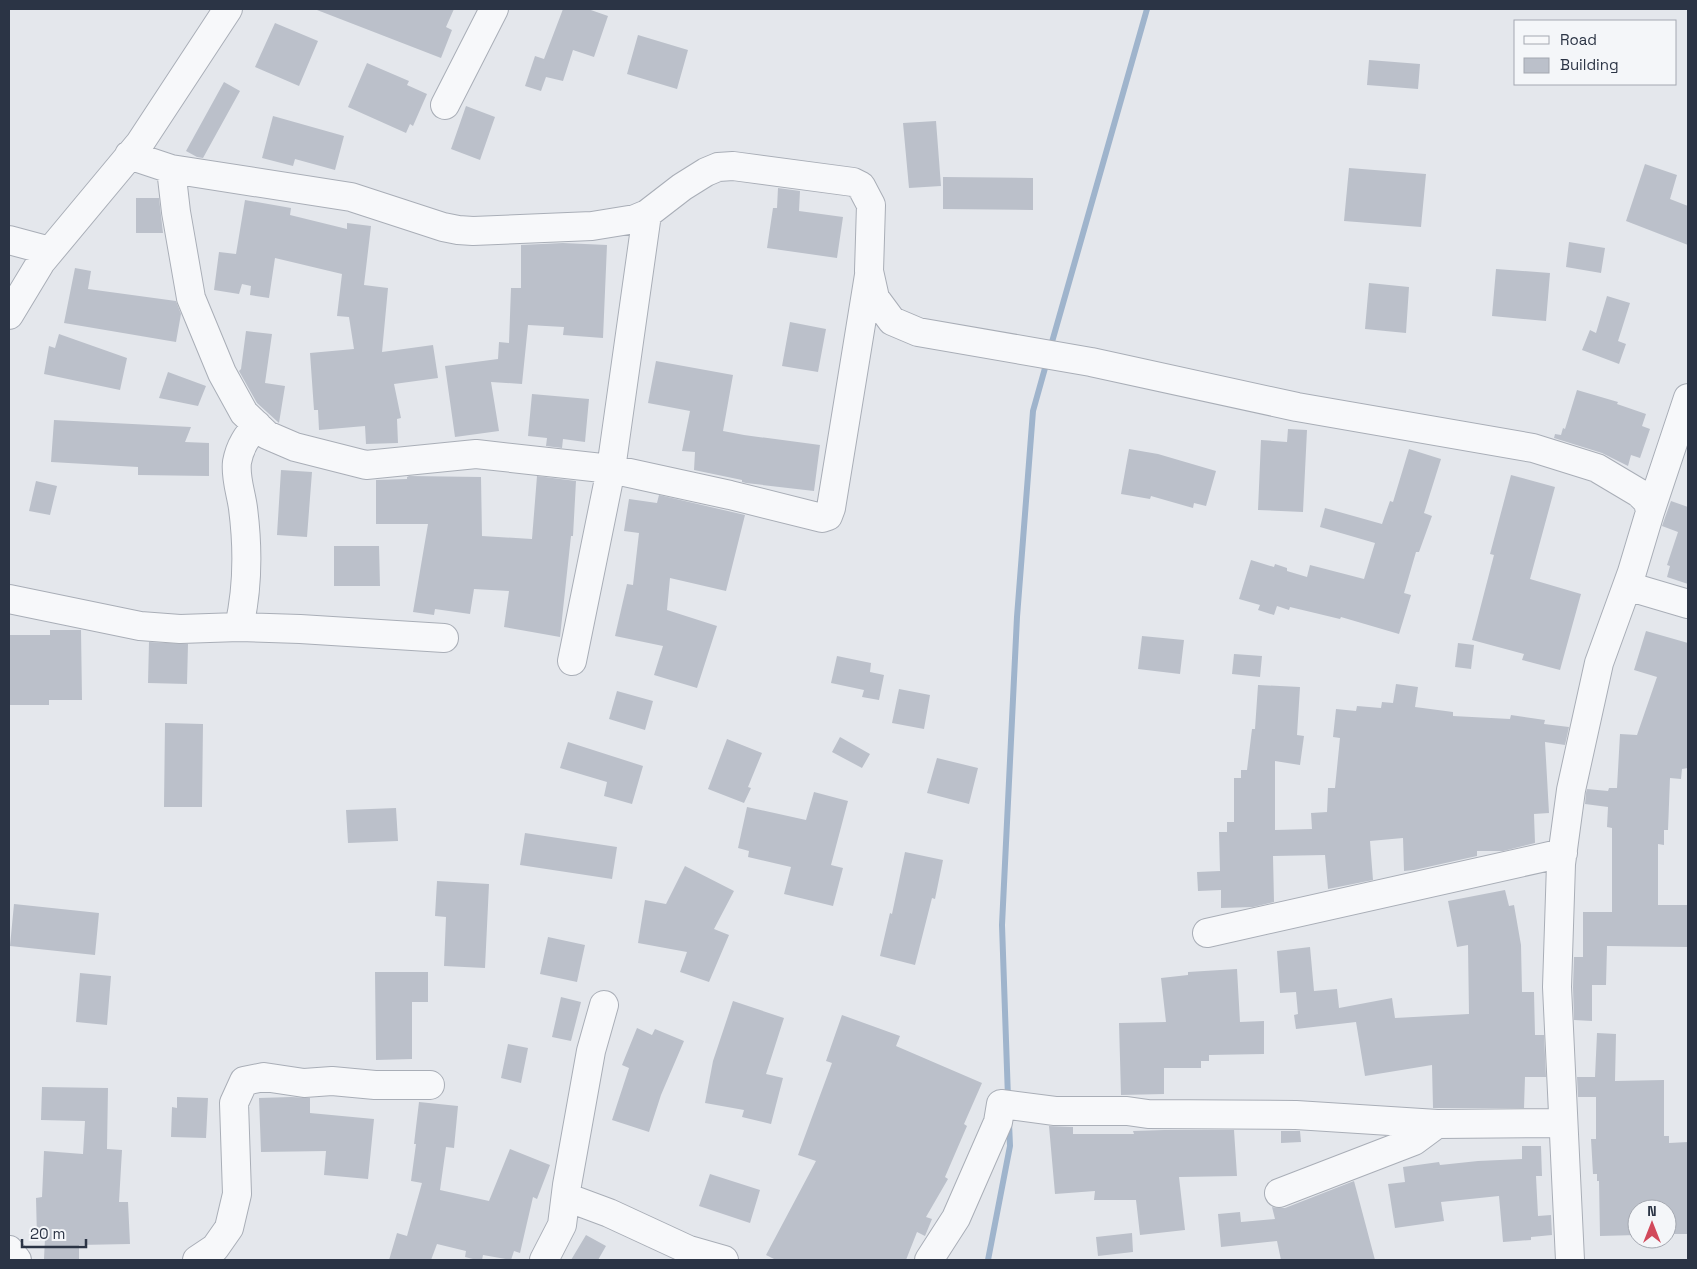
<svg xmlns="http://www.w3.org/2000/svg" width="1697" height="1269" font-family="'Space Grotesk',sans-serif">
<rect width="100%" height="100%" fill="#e4e7ec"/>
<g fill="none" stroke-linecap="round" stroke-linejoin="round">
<path stroke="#9fb4cc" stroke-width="6" d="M1050 349 1147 9
M1008 1098 1002 925 1017 617 1033 411 1047 361
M988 1260 1010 1146 1009 1123"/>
</g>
<path fill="#bbc0ca" d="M317 9H454L446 27 452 30 441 58 317 10Z
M563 9H588L608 16 594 57 573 50 563 81 546 77 541 91 525 86 535 56 544 59Z
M275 23 318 41 299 86 255 67Z
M638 35 688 50 677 89 627 74Z
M1369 60 1420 64 1418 89 1367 85Z
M367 63 409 81 407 85 427 94 413 126 410 124 406 133 348 107Z
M224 82 240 91 203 158 197 157 186 151Z
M466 106 495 117 480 160 451 149Z
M273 116 344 136 335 170 295 159 293 166 262 158Z
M936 121 941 186 909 188 903 123Z
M1645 164 1677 175 1670 199 1688 206V245L1626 221Z
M1349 168 1426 174 1421 227 1344 221Z
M943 177 1033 178V210L943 209Z
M778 188 800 191 799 211 843 217 837 258 767 248 773 208H777Z
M136 198H159L163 233H136Z
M245 200 291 208 290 215 347 229V223L371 226 364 285 388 288 382 352 433 345 438 378 394 384 401 418 397 419 398 443 366 444 365 426 319 430 318 410H314L310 353 354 349 349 317 337 316 342 274 275 258 269 298 250 295 251 286 242 284 239 294 214 290 219 252 236 254Z
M1569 242 1605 248 1601 273 1566 267Z
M563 243 607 245 603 338 563 335 564 327 528 325 522 384 491 382 499 431 455 437 445 366 498 359 499 342 509 343 511 288H521V245Z
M75 268 91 271 88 289 176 301 181 314 176 342 64 323Z
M1496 269 1550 273 1546 321 1492 316Z
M1369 283 1409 287 1406 333 1365 329Z
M1607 296 1630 303 1618 341 1626 344 1619 364 1582 350 1590 330 1596 333Z
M790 322 826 329 818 372 782 366Z
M246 331 272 334 265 383 285 386 279 423 257 403 239 371 241 369Z
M59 334 127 358 120 390 44 374 49 346 55 348Z
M656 361 733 375 723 431 744 435 820 445 814 491 746 483 742 482V480L694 470 695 452 682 451 690 411 648 403Z
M168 372 206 386 198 406 159 398Z
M1577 390 1618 402 1617 404 1646 414 1642 426 1650 429 1640 458 1631 455 1628 466 1602 453 1554 438 1555 434 1561 435 1563 428 1565 429Z
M532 394 589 399 585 442 563 439 562 448 546 446 547 438 528 436Z
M54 420 191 427 185 442 209 443V476L138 475V467L51 462Z
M1288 429 1307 430 1303 512 1258 510 1261 440 1287 442Z
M1129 449 1158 454 1216 471 1206 506 1194 503 1193 508 1151 496 1150 499 1121 494Z
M1409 449 1441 459 1424 513 1432 516 1419 552H1416L1404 593 1411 595 1399 634 1341 617 1340 619 1290 607 1289 610 1277 606 1274 615 1258 610 1260 605 1239 599 1251 560 1274 567 1275 564 1287 568V571L1307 577 1310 565 1364 579 1375 543 1320 527 1325 508 1382 524 1390 501 1393 502Z
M281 470 312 472 307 537 277 535Z
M1511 475 1555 487 1530 579 1581 594 1560 670 1522 660 1524 654 1472 640 1494 555 1490 554Z
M409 476 481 477 482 536 532 539 537 476 576 481 573 536H571L560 637 504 627 509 591 474 589 470 614 435 609 434 615 413 612 428 524H376V480L407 479V477Z
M36 481 57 486 50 515 29 511Z
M659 495 745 515 726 591 670 578 667 610 717 626 697 688 654 675 663 646 615 636 627 584 633 585 639 533 624 531 629 499 657 503Z
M1671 501 1688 507V584L1667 577 1670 566 1667 565 1678 532 1662 526Z
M334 546H379L380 586H334Z
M50 630H81L82 700H49V705H9V635H50Z
M1646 631 1688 643V768L1682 769 1681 779 1670 778 1668 830H1664V845L1658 844V905H1688V947L1607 946 1606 985H1592V1021L1574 1020 1573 987 1574 957H1583V912H1612V828L1607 827 1608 807 1585 804 1586 793 1587 789 1608 791 1609 788H1617L1620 734 1637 735 1657 677 1634 670Z
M1142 636 1184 640 1180 674 1138 669Z
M149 642 188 644 187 684 148 683Z
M1458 643 1474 645 1471 669 1455 667Z
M1234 654 1262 656 1260 677 1232 674Z
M837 656 871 663 870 672 884 675 879 700 862 697 864 690 831 683Z
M1396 684 1418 687 1415 707 1453 712V716L1510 719 1511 715 1545 720 1544 724 1569 727 1565 745 1545 742 1549 813 1534 814 1535 843 1503 851H1477V856L1414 870 1404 871 1403 838 1370 841 1373 880 1328 889 1325 855 1273 856 1274 902 1253 907 1221 908V890L1198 891 1197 872 1220 871 1219 832H1227V822H1234V778H1241V770H1247L1252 729H1255L1258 685 1300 687 1297 735 1304 736 1300 765 1275 761V830L1312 829 1311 813 1327 812 1328 788H1335L1340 738 1333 737 1336 709 1356 711 1357 706 1381 708 1382 702 1393 703Z
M899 689 930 695 924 729 892 723Z
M617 691 653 701 645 730 609 719Z
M165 723 203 724 202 807H164Z
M840 737 870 754 862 768 832 752Z
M727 739 762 753 748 787 751 788 744 803 708 789Z
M568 742 643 766 632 804 604 796 607 782 560 768Z
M937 758 978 768 969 804 927 793Z
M814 792 848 801 831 865 843 868 833 906 784 894 791 867 748 857 749 851 738 848 747 807 806 820Z
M396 808 398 841 348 843 346 810Z
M525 833 617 847 612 879 520 865Z
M905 852 943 860 935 899 932 898 915 965 880 956 890 913 892 914Z
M685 866 734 891 714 929 729 935 709 982 680 972 687 952 638 943 645 900 666 904Z
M437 881 489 884 485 968 444 966 446 917 435 916Z
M1505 890 1509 906 1514 905 1521 945 1522 992H1534L1535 1035H1544L1546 1077H1525L1524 1108H1433L1432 1065 1365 1076 1356 1022 1296 1029 1294 1015 1298 1014 1296 992 1280 993 1277 951 1310 947 1314 991 1337 989 1339 1008 1392 998 1395 1018 1469 1014 1468 945 1457 947 1448 901Z
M14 904 99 913 95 955 10 946Z
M548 937 585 945 577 982 540 974Z
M1237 969 1240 1022 1264 1021V1054L1209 1055V1061H1201V1068H1164V1094L1121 1095 1119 1023 1166 1022 1161 978 1188 975V972Z
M375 972H428V1002H412V1059L376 1060Z
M80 973 111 976 107 1025 76 1022Z
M561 997 581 1002 571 1041 552 1037Z
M733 1001 784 1018 766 1074 783 1078 771 1124 742 1117 744 1110 705 1103 713 1061Z
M842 1015 900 1036 896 1046 982 1083 964 1124 967 1126 945 1177 948 1179 926 1217 932 1219 925 1236 917 1232 906 1260H776L766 1255 816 1161 798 1155 832 1063 826 1061Z
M637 1028 652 1035 655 1029 684 1041 661 1095 649 1132 612 1120 629 1068 622 1065Z
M1597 1033 1616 1034 1615 1081 1664 1080V1136H1669V1143L1688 1142V1234H1667V1209H1637V1235L1600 1236 1599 1181H1597V1174H1593L1591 1139H1596V1097H1578L1577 1077H1595Z
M508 1044 528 1048 521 1083 501 1078Z
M42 1087 108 1088 107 1149 122 1150 119 1202H128L130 1244 79 1245V1260L44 1259 45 1238H37L36 1198 42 1197 44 1151 83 1154 85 1121 41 1120Z
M177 1097 208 1098 206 1138 171 1137 172 1107 177 1108Z
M291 1097 310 1098V1113L374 1119 368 1179 324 1175 326 1151 261 1152 259 1098Z
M419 1102 458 1106 454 1148 446 1147 440 1190 489 1201 510 1149 550 1165 537 1199 533 1197 520 1253 514 1251 511 1260 483 1255 482 1260H477L465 1257 466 1251 437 1244 431 1260H389L397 1233 407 1236 422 1183 411 1181 416 1144H414Z
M1049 1126 1073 1127V1134H1134L1133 1131 1164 1130H1234L1237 1176 1179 1177 1185 1230 1140 1235 1136 1200H1094L1095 1191 1055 1194Z
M1281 1131H1300L1301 1142 1281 1143Z
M1522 1146H1541L1542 1176H1536L1538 1216 1551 1215 1552 1235 1531 1237V1240L1503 1242 1499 1196 1441 1202 1444 1221 1395 1228 1388 1184 1405 1182 1403 1167 1439 1162 1440 1165 1478 1161 1522 1159Z
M710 1174 760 1190 750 1223 699 1206Z
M1354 1181 1375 1260H1281L1277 1241 1221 1247 1218 1214 1240 1212 1241 1222 1275 1219 1272 1207 1277 1208H1285Z
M1132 1233 1133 1252 1098 1256 1096 1237Z
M586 1235 606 1246 598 1260H571Z"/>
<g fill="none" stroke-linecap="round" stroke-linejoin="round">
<g stroke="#a9aeb7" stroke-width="30">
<path id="minor" d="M445 105 494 9
M129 155 171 169 351 197 443 227 458 230 473 231 592 226 635 219 647 214 682 187 706 172 718 167 733 166 853 182 861 186 871 205 869 271 875 298 892 321 918 332 1091 362 1297 407 1533 448 1597 468 1639 493 1648 502 1650 512 1632 572 1599 663 1571 790 1561 864 1557 987 1570 1260
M171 169 176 212 191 298 222 373 244 413 267 435 295 447 366 465 476 454 611 469 730 495 822 518 828 516 831 508 869 275
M9 240 50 251
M9 315 41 262 140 143 228 9
M1650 512 1688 398
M1627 586 1688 604
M9 599 140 626 180 629 239 627 300 629 444 638
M239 627C248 588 248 547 243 508 241 493 235 477 237 462 240 446 247 436 257 425
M572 661 611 469 647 214
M1207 933 1563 853
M1279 1193 1414 1141 1437 1124 1563 1123
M566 1197 609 1213 689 1250 724 1260
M9 1250 17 1260
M197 1260 215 1248 229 1228 237 1194 234 1103 244 1081 264 1077 304 1083 332 1081 375 1085H430
M544 1260 562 1225 567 1185 591 1051 604 1005
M929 1260 956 1218 998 1122 1001 1104 1055 1111H1127L1148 1114 1296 1115 1437 1124"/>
</g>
<use href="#minor" stroke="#f7f8fa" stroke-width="28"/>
</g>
<rect width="1697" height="1269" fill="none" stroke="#2b3445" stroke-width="20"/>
<rect x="1514" y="20" width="162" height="65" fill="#f4f6f9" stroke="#a4a8b1"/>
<rect x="1524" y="36" width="25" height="8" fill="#f7f8fa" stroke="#a4a8b1"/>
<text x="1560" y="45" font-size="15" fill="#2b3445">Road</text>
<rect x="1524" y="58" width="25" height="15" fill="#bbc0ca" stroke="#a4a8b1"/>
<text x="1560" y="70" font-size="15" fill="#2b3445">Building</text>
<g transform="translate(1652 1224)"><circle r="24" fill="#f4f6f9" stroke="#a4a8b1"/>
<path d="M0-4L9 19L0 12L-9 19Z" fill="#d1495b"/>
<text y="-8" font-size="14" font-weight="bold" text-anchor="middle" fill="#2b3445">N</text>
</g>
<path d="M22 1239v8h64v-8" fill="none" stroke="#2b3445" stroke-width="2.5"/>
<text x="30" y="1239" font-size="15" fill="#2b3445" stroke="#f4f6f9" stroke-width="4" paint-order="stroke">20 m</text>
</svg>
